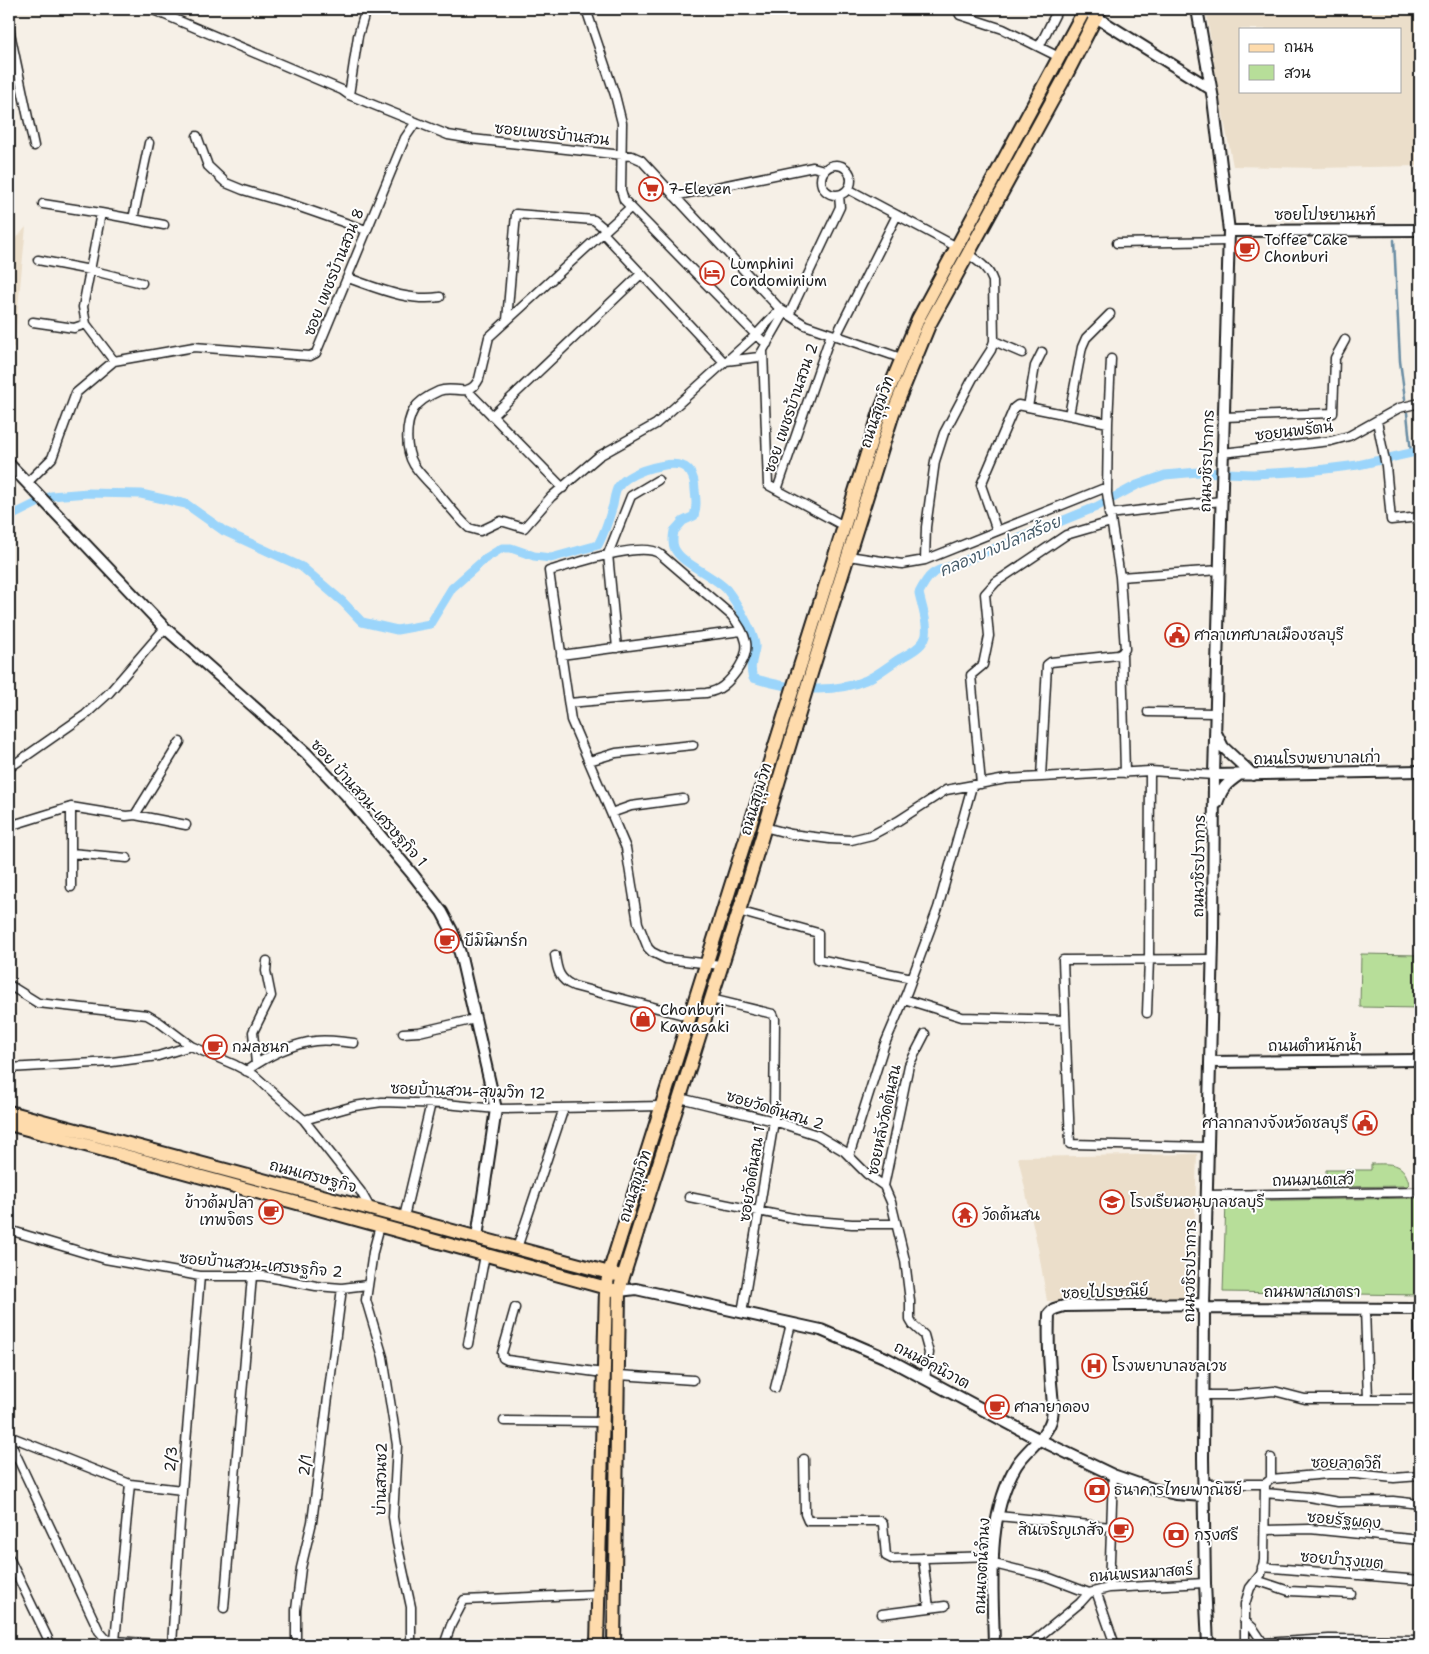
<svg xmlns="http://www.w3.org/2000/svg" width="1429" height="1654" font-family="'Shantell Sans','Playpen Sans Thai',sans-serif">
<rect width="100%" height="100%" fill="#f6f0e7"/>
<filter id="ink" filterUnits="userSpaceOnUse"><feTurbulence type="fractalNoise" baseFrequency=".02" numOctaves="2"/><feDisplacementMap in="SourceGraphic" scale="10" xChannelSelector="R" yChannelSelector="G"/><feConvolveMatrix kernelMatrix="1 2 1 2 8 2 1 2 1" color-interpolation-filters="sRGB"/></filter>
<g filter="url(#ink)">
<path fill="#ebdeca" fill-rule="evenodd" d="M1206 9H1420V166L1314 168 1233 166 1217 84ZM1240 29H1400V91H1240Z
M26 227 14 347 9 346V247Z
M1197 1154 1192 1302 1047 1301 1038 1248 1018 1157Z"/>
<path fill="#b7de99" stroke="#6a7d5a" d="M1361 954 1420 955V1008L1360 1007Z
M1371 1164C1391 1164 1404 1161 1409 1184L1407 1186 1326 1187V1170H1371Z
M1420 1198V1295L1223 1292 1226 1201Z"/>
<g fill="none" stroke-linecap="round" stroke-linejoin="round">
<path stroke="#688ba2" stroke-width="2.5" d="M1394 240 1400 361 1405 399
M1407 413 1411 453"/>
<path stroke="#9bd5fb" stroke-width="9" d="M9 517 51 496 88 493 141 494 186 504 224 531 302 567 343 602 362 622 397 630 430 624 452 588 486 558 502 548H511L534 556 551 558 598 545C605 532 609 519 613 505 614 500 615 491 618 487 623 479 636 473 644 470 667 463 694 456 695 490 696 500 697 506 694 516L683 521 674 531C673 536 672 542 674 547 679 563 714 575 727 590 735 600 757 637 755 648 753 659 749 667 753 678 788 689 832 695 866 680 878 675 888 666 899 659 908 654 921 648 925 638 930 628 921 604 919 593 929 573 933 571 954 565L1096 507 1137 485 1165 475 1198 472 1253 474 1309 471 1358 465 1420 451"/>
<g stroke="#1c1c1c" stroke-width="11">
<path id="minor" d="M151 9 342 90 349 95 448 135 472 139 632 156 641 160 780 309 805 325 901 358
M586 9 615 95 622 123 621 190 624 200 756 335 767 344
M957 9 960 15 1003 29 1059 57
M9 28 34 146
M1039 47 1058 9
M349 95 358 36 366 9
M197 136 208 166 226 183 243 190 294 205 366 230
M821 180a15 15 0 1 1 30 0a15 15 0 1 1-30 0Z
M848 189 957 247
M674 196 813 167 824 170
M43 204 101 213
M630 208 489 337 479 379C469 399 454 385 439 391 430 395 419 401 414 409 405 424 405 450 414 465 419 473 427 481 434 488 445 501 456 516 469 528L480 531 501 521 524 528 551 497 599 456 656 424 726 361 759 357 785 312
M133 219 164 225
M603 233 724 362
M1117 243 1229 241
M38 260 90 270 142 283
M348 278C377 288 408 302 440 297
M789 315 840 207 839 195
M507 320 516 214 594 220 606 230
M33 322 74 328 86 324 114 361
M86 324 83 307 101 213 133 219 149 143
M836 336 897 215
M994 341 1022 353
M763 351 768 485 844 526
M728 360 756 335 780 309
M467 390 563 488
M1028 407 1035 366 1042 352
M1069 415 1082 347 1086 338 1110 314
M492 416 641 274
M1224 417 1333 413 1335 358 1345 340
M1377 421 1386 466 1391 520 1420 517
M1222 453 1331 441 1349 436 1399 408 1420 403
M27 483 52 458 76 393 114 361 194 347 310 356 316 353 405 138 416 122
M777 490 831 334
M1109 514 1221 501
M997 531 981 485 1014 408 1018 405 1108 423
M848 556 902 564 925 560 1107 487
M925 560 926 527 935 461 944 433 973 378 991 350 994 341 993 281C988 267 979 262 968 254
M1120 577 1220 570
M617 648 608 554 631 496 658 480
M1122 653 1125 773
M561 655 741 631
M569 703 625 698 706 693C712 692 718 690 723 686 734 677 749 657 746 642 744 632 737 622 731 615L660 554C642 540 571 565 549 571 556 621 564 671 571 720L626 848 638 923 648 948 652 952 666 959 721 965
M1148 712 1216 713
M589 761 616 753 693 745
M9 768 85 715 109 693 165 628
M1041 777 1047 665 1051 662 1118 655 1122 653 1125 649 1120 577 1107 493 1108 423 1111 359
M981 784 971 675 983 665 989 636 985 594 996 582 1066 535 1111 522
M611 813 631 806 683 799
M135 815 180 742
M9 826 71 807 126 816 135 815 186 825
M764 827 791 834 830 839 851 840 872 835 898 821 946 790 1006 779 1150 771 1214 775
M71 853 127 858
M71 887V807
M738 911 818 933V959L912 978
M555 955C557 970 559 980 574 986L691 1017
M9 985 38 1003 147 1015 159 1022 191 1046 235 1065 254 1075 304 1120 361 1192 370 1208
M711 999 773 1014 775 1019 774 1121 742 1313
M904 999 962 1017 1065 1020
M1147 1013 1149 959 1150 771
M403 1033 419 1032 475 1019
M256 1064 253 1032 271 996 266 971 267 961
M9 1068 112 1062 158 1056 191 1046
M246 1071C266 1057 291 1044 315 1041 328 1039 341 1042 354 1043
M680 1098 774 1121 817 1135 844 1151 867 1174 884 1186 891 1202 905 1260 910 1301V1320L913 1325 924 1335 929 1353 925 1378
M304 1120 354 1106 382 1102 446 1104 496 1109 663 1106
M1208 1147 1070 1144 1063 960 1212 959
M849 1156 884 1046 907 992 938 908 972 786
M884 1186 909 1065 925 1034
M1207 1195 1420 1192
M689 1197 803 1220 852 1224H896
M404 1217 431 1103
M380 1226 373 1252 366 1300 383 1357 397 1445 393 1517 397 1543 411 1607V1645
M9 1230 105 1259 200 1276H263L316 1286 342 1288 367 1285
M517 1248 564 1108
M515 1308 502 1353 503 1358 507 1360 603 1373
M1365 1308 1368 1399
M1419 1309 1420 1409
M468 1344 485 1255
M619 1375 693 1380
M775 1388 791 1324
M1204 1395H1233L1274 1391 1305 1399H1420
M504 1421 602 1422
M9 1436 130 1484 182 1490
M9 1440 99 1631 106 1639 115 1641 174 1645
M804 1459 805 1514 808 1521H880L883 1524 886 1556 892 1559 994 1556
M1271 1479 1328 1474H1355L1394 1478 1420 1476
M1203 1484H1265
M1265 1493 1309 1497 1338 1502 1393 1501 1420 1504
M998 1516 1111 1527
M1265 1530 1310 1529 1420 1540
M9 1558 51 1645
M923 1558 929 1608
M994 1564 1047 1577 1089 1593 1109 1588 1205 1583
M1262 1567 1420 1580
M1256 1580 1289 1591 1351 1594
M1109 1588 1113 1475
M1096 1591 1115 1645
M224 1608 252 1276
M882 1614 945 1606
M1244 1620 1253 1628 1263 1643 1329 1639 1420 1640
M115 1641 130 1484
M172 1645 182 1490 200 1276
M296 1645V1610L301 1568 312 1522 342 1288
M444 1645 451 1625 464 1600 599 1594
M1029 1645 1080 1603 1089 1593
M1245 1645V1604L1250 1588 1261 1574 1264 1560 1265 1484 1271 1479V1458"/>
</g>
<g stroke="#1c1c1c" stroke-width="14">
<path id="tertiary" d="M1197 9 1213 99 1229 231 1214 775 1213 941 1204 1308 1203 1458 1205 1583 1208 1645
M1091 14 1211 89
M1229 231 1420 230
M9 464 165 628 306 753 346 795 414 876 442 912 452 931 460 953 496 1109 477 1237
M1216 733 1223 747 1253 775
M1214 775 1420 771
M1217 803C1222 788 1226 784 1239 775
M1210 1062 1420 1060
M619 1291 636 1289 821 1330 886 1358 1038 1439 1113 1475 1153 1489 1176 1494 1203 1496
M1204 1308 1420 1309
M994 1645C993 1587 985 1518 1016 1466 1026 1449 1048 1437 1052 1417 1054 1406 1052 1394 1051 1383 1049 1360 1048 1337 1049 1314L1054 1309 1064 1306 1204 1304"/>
</g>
<g stroke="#1c1c1c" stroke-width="16">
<path id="primary" d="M9 1112 617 1275
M9 1124 614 1290
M597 1645 606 1288 609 1273 881 409 918 319 1085 9
M614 1645 619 1291 623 1277 750 876 813 667 893 413 929 325 1065 77 1100 9"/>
</g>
<use href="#minor" stroke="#fff" stroke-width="8"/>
<use href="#tertiary" stroke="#fff" stroke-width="10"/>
<use href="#primary" stroke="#fedbac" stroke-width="12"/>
</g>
</g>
<defs>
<g id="supermarket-ring" transform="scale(1.25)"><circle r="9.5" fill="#fff" stroke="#c8321e" stroke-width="1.5"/><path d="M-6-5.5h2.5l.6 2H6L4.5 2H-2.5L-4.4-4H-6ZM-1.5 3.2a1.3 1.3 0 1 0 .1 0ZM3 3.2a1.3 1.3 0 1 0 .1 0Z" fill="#c8321e"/></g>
<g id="cafe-ring" transform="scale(1.25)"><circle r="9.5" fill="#fff" stroke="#c8321e" stroke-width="1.5"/><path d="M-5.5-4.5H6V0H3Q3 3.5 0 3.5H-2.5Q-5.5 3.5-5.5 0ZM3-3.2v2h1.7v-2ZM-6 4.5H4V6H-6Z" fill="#c8321e"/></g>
<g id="hotel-ring" transform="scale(1.25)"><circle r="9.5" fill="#fff" stroke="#c8321e" stroke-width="1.5"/><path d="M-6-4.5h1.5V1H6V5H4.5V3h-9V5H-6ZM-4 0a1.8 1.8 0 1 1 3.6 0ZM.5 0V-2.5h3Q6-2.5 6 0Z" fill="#c8321e"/></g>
<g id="civic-ring" transform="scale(1.25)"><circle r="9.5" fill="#fff" stroke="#c8321e" stroke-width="1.5"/><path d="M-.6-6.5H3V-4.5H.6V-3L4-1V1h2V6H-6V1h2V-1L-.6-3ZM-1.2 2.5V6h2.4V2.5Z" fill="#c8321e"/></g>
<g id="shop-ring" transform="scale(1.25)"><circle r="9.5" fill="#fff" stroke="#c8321e" stroke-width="1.5"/><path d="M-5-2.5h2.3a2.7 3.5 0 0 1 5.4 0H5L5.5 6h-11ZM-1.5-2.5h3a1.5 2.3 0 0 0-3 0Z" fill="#c8321e"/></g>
<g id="school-ring" transform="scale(1.25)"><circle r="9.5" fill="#fff" stroke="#c8321e" stroke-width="1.5"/><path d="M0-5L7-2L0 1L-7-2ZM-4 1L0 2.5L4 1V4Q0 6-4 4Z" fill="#c8321e"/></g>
<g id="temple-ring" transform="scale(1.25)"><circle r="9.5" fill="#fff" stroke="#c8321e" stroke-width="1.5"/><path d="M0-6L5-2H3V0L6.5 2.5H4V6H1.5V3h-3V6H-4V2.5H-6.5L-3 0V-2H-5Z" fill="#c8321e"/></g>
<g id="hospital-ring" transform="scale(1.25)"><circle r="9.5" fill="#fff" stroke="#c8321e" stroke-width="1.5"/><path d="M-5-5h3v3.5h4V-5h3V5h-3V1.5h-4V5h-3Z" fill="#c8321e"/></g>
<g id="bank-ring" transform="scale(1.25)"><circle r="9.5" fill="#fff" stroke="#c8321e" stroke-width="1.5"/><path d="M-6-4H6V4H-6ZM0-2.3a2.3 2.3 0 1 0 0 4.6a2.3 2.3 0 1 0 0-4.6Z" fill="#c8321e"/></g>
</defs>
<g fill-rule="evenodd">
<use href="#supermarket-ring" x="651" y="189"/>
<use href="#cafe-ring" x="1247" y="249"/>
<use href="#hotel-ring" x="712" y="273"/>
<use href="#civic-ring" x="1177" y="635"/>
<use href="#cafe-ring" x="447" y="941"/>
<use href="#shop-ring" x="643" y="1019"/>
<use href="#cafe-ring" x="215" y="1047"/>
<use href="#civic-ring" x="1365" y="1123"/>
<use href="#school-ring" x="1112" y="1202"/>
<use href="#cafe-ring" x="271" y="1212"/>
<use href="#temple-ring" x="965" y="1215"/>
<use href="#hospital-ring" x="1094" y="1366"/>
<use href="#cafe-ring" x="997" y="1407"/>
<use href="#bank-ring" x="1097" y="1490"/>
<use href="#cafe-ring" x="1121" y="1530"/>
<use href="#bank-ring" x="1176" y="1535"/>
</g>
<g text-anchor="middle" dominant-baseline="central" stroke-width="4" stroke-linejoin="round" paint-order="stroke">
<g font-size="15" fill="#1c1c1c" stroke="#fff">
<text transform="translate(552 134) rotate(6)">ซอยเพชรบ้านสวน</text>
<text x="1325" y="215">ซอยโปษยานนท์</text>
<text transform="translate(334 272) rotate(-68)">ซอย เพชรบ้านสวน 8</text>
<text transform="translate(791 408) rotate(-71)">ซอย เพชรบ้านสวน 2</text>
<text transform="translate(877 412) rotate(-71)">ถนนสุขุมวิท</text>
<text transform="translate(1294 431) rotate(-7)">ซอยนพรัตน์</text>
<text transform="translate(1207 461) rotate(-88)">ถนนวชิรปราการ</text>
<text transform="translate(1317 758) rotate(-1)">ถนนโรงพยาบาลเก่า</text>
<text transform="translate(756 799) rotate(-73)">ถนนสุขุมวิท</text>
<text transform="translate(369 803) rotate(48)">ซอย บ้านสวน-เศรษฐกิจ 1</text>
<text transform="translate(1199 866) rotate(-89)">ถนนวชิรปราการ</text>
<text x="1315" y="1046">ถนนตำหนักน้ำ</text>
<text transform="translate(468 1091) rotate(2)">ซอยบ้านสวน-สุขุมวิท 12</text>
<text transform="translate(775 1110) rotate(17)">ซอยวัดต้นสน 2</text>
<text transform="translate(884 1120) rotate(-78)">ซอยหลังวัดต้นสน</text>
<text transform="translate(752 1174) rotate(-81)">ซอยวัดต้นสน 1</text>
<text transform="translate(313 1176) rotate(15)">ถนนเศรษฐกิจ</text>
<text transform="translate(1313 1180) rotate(-1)">ถนนมนตเสวี</text>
<text transform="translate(635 1186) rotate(-72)">ถนนสุขุมวิท</text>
<text transform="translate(261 1265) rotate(5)">ซอยบ้านสวน-เศรษฐกิจ 2</text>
<text transform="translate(1190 1271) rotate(-89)">ถนนวชิรปราการ</text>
<text transform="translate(1105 1292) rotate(-2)">ซอยไปรษณีย์</text>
<text x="1312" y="1292">ถนนพาสเภตรา</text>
<text transform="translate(932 1365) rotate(28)">ถนนอัคนิวาต</text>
<text transform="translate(171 1459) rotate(-85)">2/3</text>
<text transform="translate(1346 1463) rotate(1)">ซอยลาดวิถี</text>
<text transform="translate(305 1465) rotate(-83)">2/1</text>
<text transform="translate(381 1479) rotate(-89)">บ่านสวนซ2</text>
<text transform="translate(1344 1520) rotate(5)">ซอยรัฐผดุง</text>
<text transform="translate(1342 1560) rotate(5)">ซอยบำรุงเขต</text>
<text transform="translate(982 1566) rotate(-87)">ถนนเจตน์จำนง</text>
<text transform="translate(1141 1573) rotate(-4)">ถนนพรหมาสตร์</text>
</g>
<g font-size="15" fill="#1c1c1c" stroke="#fff" text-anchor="start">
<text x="668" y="189">7-Eleven</text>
<text x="1264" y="240">Toffee Cake<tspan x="1264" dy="17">Chonburi</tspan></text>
<text x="730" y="264">Lumphini<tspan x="730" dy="17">Condominium</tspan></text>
<text x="1194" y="635">ศาลาเทศบาลเมืองชลบุรี</text>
<text x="464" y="941">บีมินิมาร์ก</text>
<text x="660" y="1010">Chonburi<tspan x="660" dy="17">Kawasaki</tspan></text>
<text x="232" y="1047">กมลชนก</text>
<text x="1348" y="1123" text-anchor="end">ศาลากลางจังหวัดชลบุรี</text>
<text x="1130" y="1202">โรงเรียนอนุบาลชลบุรี</text>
<text x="254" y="1203" text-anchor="end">ข้าวต้มปลา<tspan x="254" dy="17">เทพจิตร</tspan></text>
<text x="982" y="1215">วัดต้นสน</text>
<text x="1112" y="1366">โรงพยาบาลชลเวช</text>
<text x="1014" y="1407">ศาลายาดอง</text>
<text x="1114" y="1490">ธนาคารไทยพาณิชย์</text>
<text x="1104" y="1530" text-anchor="end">สินเจริญเภสัจ</text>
<text x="1194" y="1535">กรุงศรี</text>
</g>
<g font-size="16" font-style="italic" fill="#485d6a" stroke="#fff">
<text transform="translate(1000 546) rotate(-23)">คลองบางปลาสร้อย</text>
</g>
</g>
<rect width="1429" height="1654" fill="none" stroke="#fff" stroke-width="30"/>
<rect x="15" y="15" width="1399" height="1624" fill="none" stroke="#1c1c1c" stroke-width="2" filter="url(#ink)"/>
<rect x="1239" y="28" width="162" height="65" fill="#ffffff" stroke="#a4a4a4"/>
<rect x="1249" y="44" width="25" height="8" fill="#fedbac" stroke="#a4a4a4"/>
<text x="1284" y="52" font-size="15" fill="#1c1c1c">ถนน</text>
<rect x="1249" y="65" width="25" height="15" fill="#b7de99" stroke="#a4a4a4"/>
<text x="1284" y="78" font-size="15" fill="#1c1c1c">สวน</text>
</svg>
